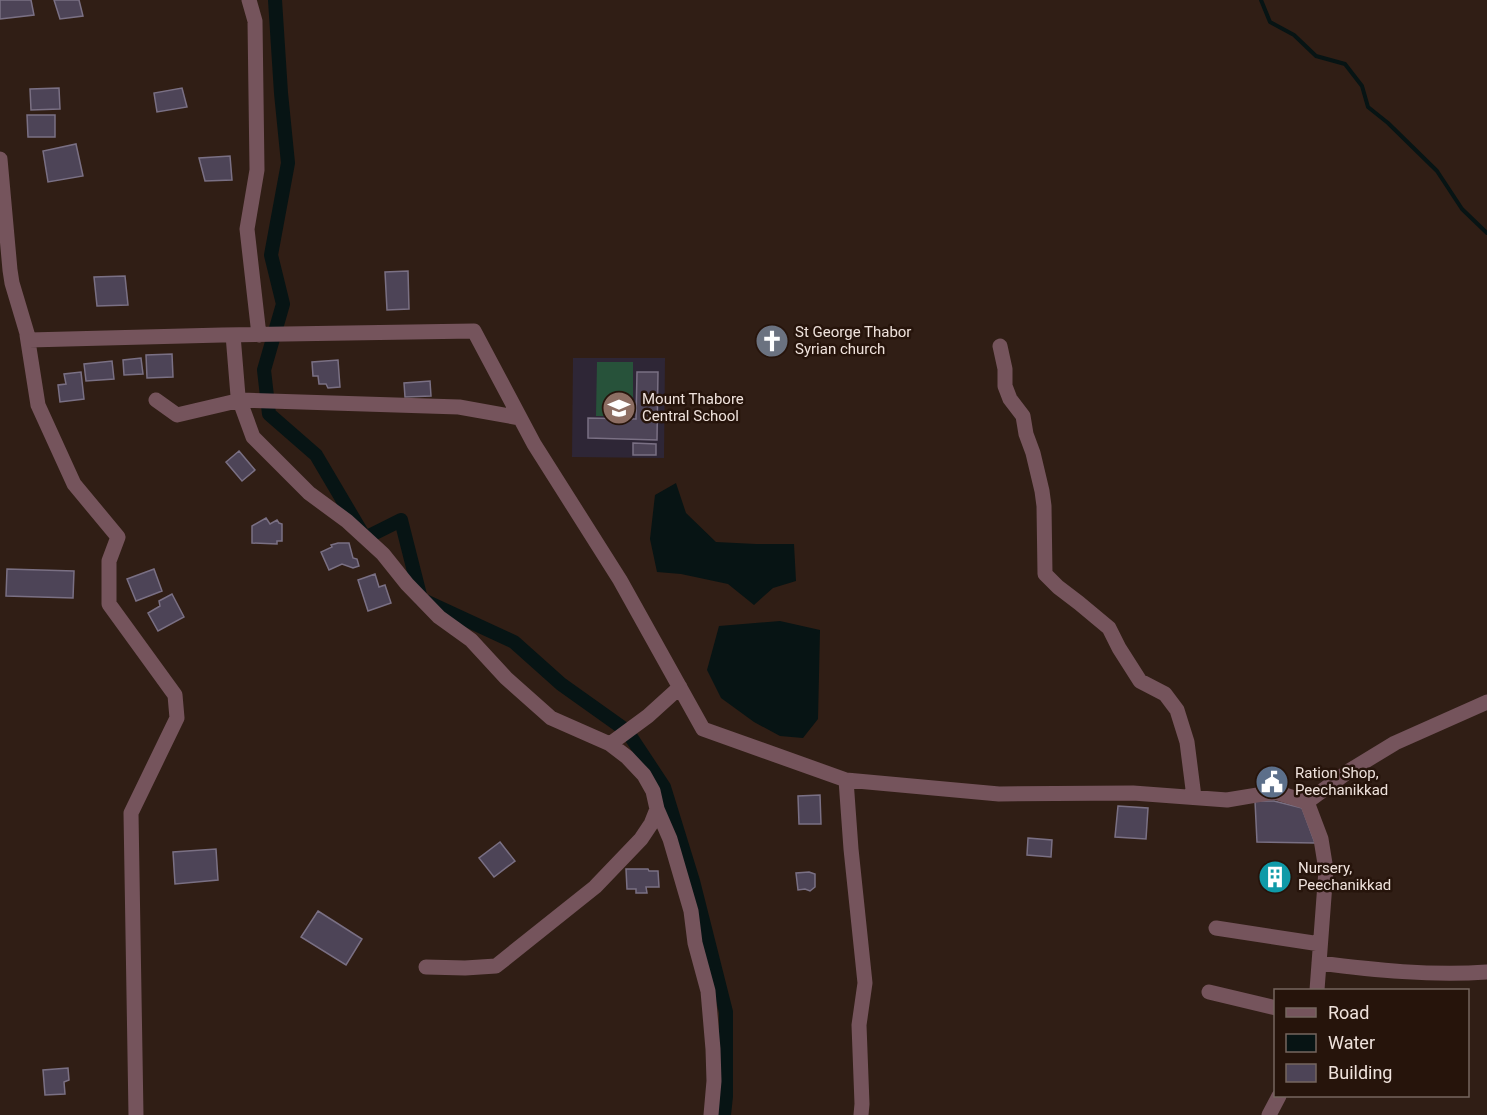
<svg xmlns="http://www.w3.org/2000/svg" width="1487" height="1115" font-family="Roboto,sans-serif">
<rect width="100%" height="100%" fill="#301e15"/>
<path fill="#2e2636" d="M573 358H665L664 458 572 457Z"/>
<path fill="#27523a" d="M597 362H633V416H596Z"/>
<path fill="#071414" d="M676 483 686 513 716 542 756 544H794L796 581 773 588 754 605 728 584 681 574 657 572 650 539 655 495Z
M780 621 820 630 818 719 803 738 780 736 754 722 721 698 707 670 719 626Z"/>
<g fill="none" stroke-linecap="round" stroke-linejoin="round">
<path stroke="#071414" stroke-width="4" d="M1261 0 1270 22 1294 35 1316 56 1345 64 1362 86 1368 107 1388 123 1437 171 1462 209 1487 233"/>
<path stroke="#071414" stroke-width="14" d="M275 0 281 93 288 163 271 255 283 304 264 370 269 414 316 455 365 538 401 520 421 599 514 642 561 684 627 731 664 787 693 881 726 1012V1096L724 1115"/>
</g>
<path fill="#4d4457" stroke="#7a7084" stroke-width="1.5" d="M0 0H31L34 15 0 19Z
M54 0H79L83 16 60 19Z
M59 88 60 109 31 110 30 89Z
M182 88 187 107 157 112 154 93Z
M27 115H55V137H28Z
M76 144 83 176 48 182 43 151Z
M230 156 232 180 205 181 199 158Z
M408 271 409 309 387 310 385 272Z
M125 276 128 305 97 306 94 277Z
M172 354 173 377 147 378 146 355Z
M141 358 143 374 124 375 123 360Z
M338 360 340 387 328 388 326 384H319L318 376H313L312 362Z
M112 361 114 379 86 381 84 364Z
M81 372 84 399 60 402 58 385 66 384 64 374Z
M637 372H658L657 440 588 438V418L636 419Z
M430 381 431 396 405 397 404 383Z
M633 443 656 444V455H633Z
M239 451 255 470 242 481 226 462Z
M266 518 270 524 277 520 279 523 282 524V541H277V544L252 543V526Z
M338 543H349L353 558 357 559 359 566 353 568 342 564 329 570 321 552 332 547 331 545Z
M7 569 74 571 73 598 6 596Z
M154 569 162 591 136 601 127 579Z
M375 574 379 587 385 585 391 603 368 611 358 580Z
M172 594 184 617 158 631 148 613 160 606 159 601Z
M1270 771 1275 772V776L1279 777V787H1266L1265 776H1269Z
M820 795 821 824H799L798 796Z
M1255 801H1274L1302 808 1315 843 1257 842Z
M1118 806 1148 808 1146 839 1115 837Z
M1028 838 1052 840 1051 857 1027 855Z
M500 842 515 861 494 877 479 858Z
M216 849 218 880 175 884 173 852Z
M1280 863V890H1270L1269 864Z
M626 869H648L649 871H658L659 887H646L647 893H636V889H627Z
M809 872 815 874V887L810 891 805 889 798 890 796 873Z
M318 911 362 939 346 965 301 937Z
M68 1068 69 1080 64 1082 65 1094 45 1095 43 1070Z"/>
<g fill="none" stroke-linecap="round" stroke-linejoin="round">
<path stroke="#75545c" stroke-width="15" d="M249 0 255 21 257 170 247 229 259 335
M0 159 10 270 12 283 29 340 222 335 474 331 534 444 620 580 703 729 846 780 999 794 1133 793 1227 800 1275 792 1307 802 1321 839 1326 870 1317 990
M27 335 38 405 74 484 118 537 109 561V604L175 695 177 718 131 813 136 1115
M233 335 238 396 253 437 309 493 347 521 383 554 407 584 439 617 471 640 506 678 551 718 610 744 648 716 680 687
M1000 346 1005 369V386L1010 399 1023 416 1026 434 1033 453 1042 491 1044 506 1045 574 1058 587 1079 603 1109 628 1119 648 1140 681 1165 694 1177 710 1187 742 1194 797
M156 400 177 415 241 400 459 407 520 418
M846 780 851 849 865 983 859 1025 862 1104 861 1115
M1307 802 1349 771 1395 743 1487 702
M657 809 670 839 691 911 695 943 708 991 713 1049 714 1081 711 1115
M1216 928 1320 944
M1319 963C1374 970 1431 976 1487 972
M426 967 465 968 496 966 595 887 641 839 651 824 657 809 653 791 644 775 627 757 610 744
M1209 992 1276 1008
M1269 1115 1279 1096"/>
</g>
<defs>
<g id="church-disc" transform="scale(1.725)"><circle r="9.5" fill="#6b7280" stroke="#26140b"/><path d="M-1.2-6h2.4v3.5h3.3v2.4h-3.3V6h-2.4V-.1h-3.3v-2.4h3.3Z" fill="#fff"/></g>
<g id="school-disc" transform="scale(1.725)"><circle r="9.5" fill="#8d6e63" stroke="#26140b"/><path d="M0-5L7-2L0 1L-7-2ZM-4 1L0 2.5L4 1V4Q0 6-4 4Z" fill="#fff"/></g>
<g id="civic-disc" transform="scale(1.725)"><circle r="9.5" fill="#5c6f8a" stroke="#26140b"/><path d="M-.6-6.5H3V-4.5H.6V-3L4-1V1h2V6H-6V1h2V-1L-.6-3ZM-1.2 2.5V6h2.4V2.5Z" fill="#fff"/></g>
<g id="building-disc" transform="scale(1.725)"><circle r="9.5" fill="#0f9aa8" stroke="#26140b"/><path d="M-4-6H4V6H1V3H-1V6H-4ZM-2.5-4.3h1.7v1.8h-1.7ZM.8-4.3h1.7v1.8H.8ZM-2.5-1h1.7V.8h-1.7ZM.8-1h1.7V.8H.8Z" fill="#fff"/></g>
</defs>
<g fill-rule="evenodd">
<use href="#church-disc" x="772" y="341"/>
<use href="#school-disc" x="619" y="408"/>
<use href="#civic-disc" x="1272" y="782"/>
<use href="#building-disc" x="1275" y="877"/>
</g>
<g text-anchor="middle" dominant-baseline="central" stroke-width="5" stroke-linejoin="round" paint-order="stroke">
<g font-size="15" fill="#efe2dc" stroke="#26140b" text-anchor="start">
<text x="795" y="332">St George Thabor<tspan x="795" dy="17">Syrian church</tspan></text>
<text x="642" y="399">Mount Thabore<tspan x="642" dy="17">Central School</tspan></text>
<text x="1295" y="773">Ration Shop,<tspan x="1295" dy="17">Peechanikkad</tspan></text>
<text x="1298" y="868">Nursery,<tspan x="1298" dy="17">Peechanikkad</tspan></text>
</g>
</g>
<rect x="1274" y="989" width="195" height="108" fill="#26140b" stroke="#76665f" stroke-width="1.5"/>
<rect x="1286" y="1008" width="30" height="9" fill="#75545c" stroke="#76665f" stroke-width="1.5"/>
<text x="1328" y="1019" font-size="18" fill="#efe2dc">Road</text>
<rect x="1286" y="1034" width="30" height="18" fill="#071414" stroke="#76665f" stroke-width="1.5"/>
<text x="1328" y="1049" font-size="18" fill="#efe2dc">Water</text>
<rect x="1286" y="1064" width="30" height="18" fill="#4d4457" stroke="#76665f" stroke-width="1.5"/>
<text x="1328" y="1079" font-size="18" fill="#efe2dc">Building</text>
</svg>
